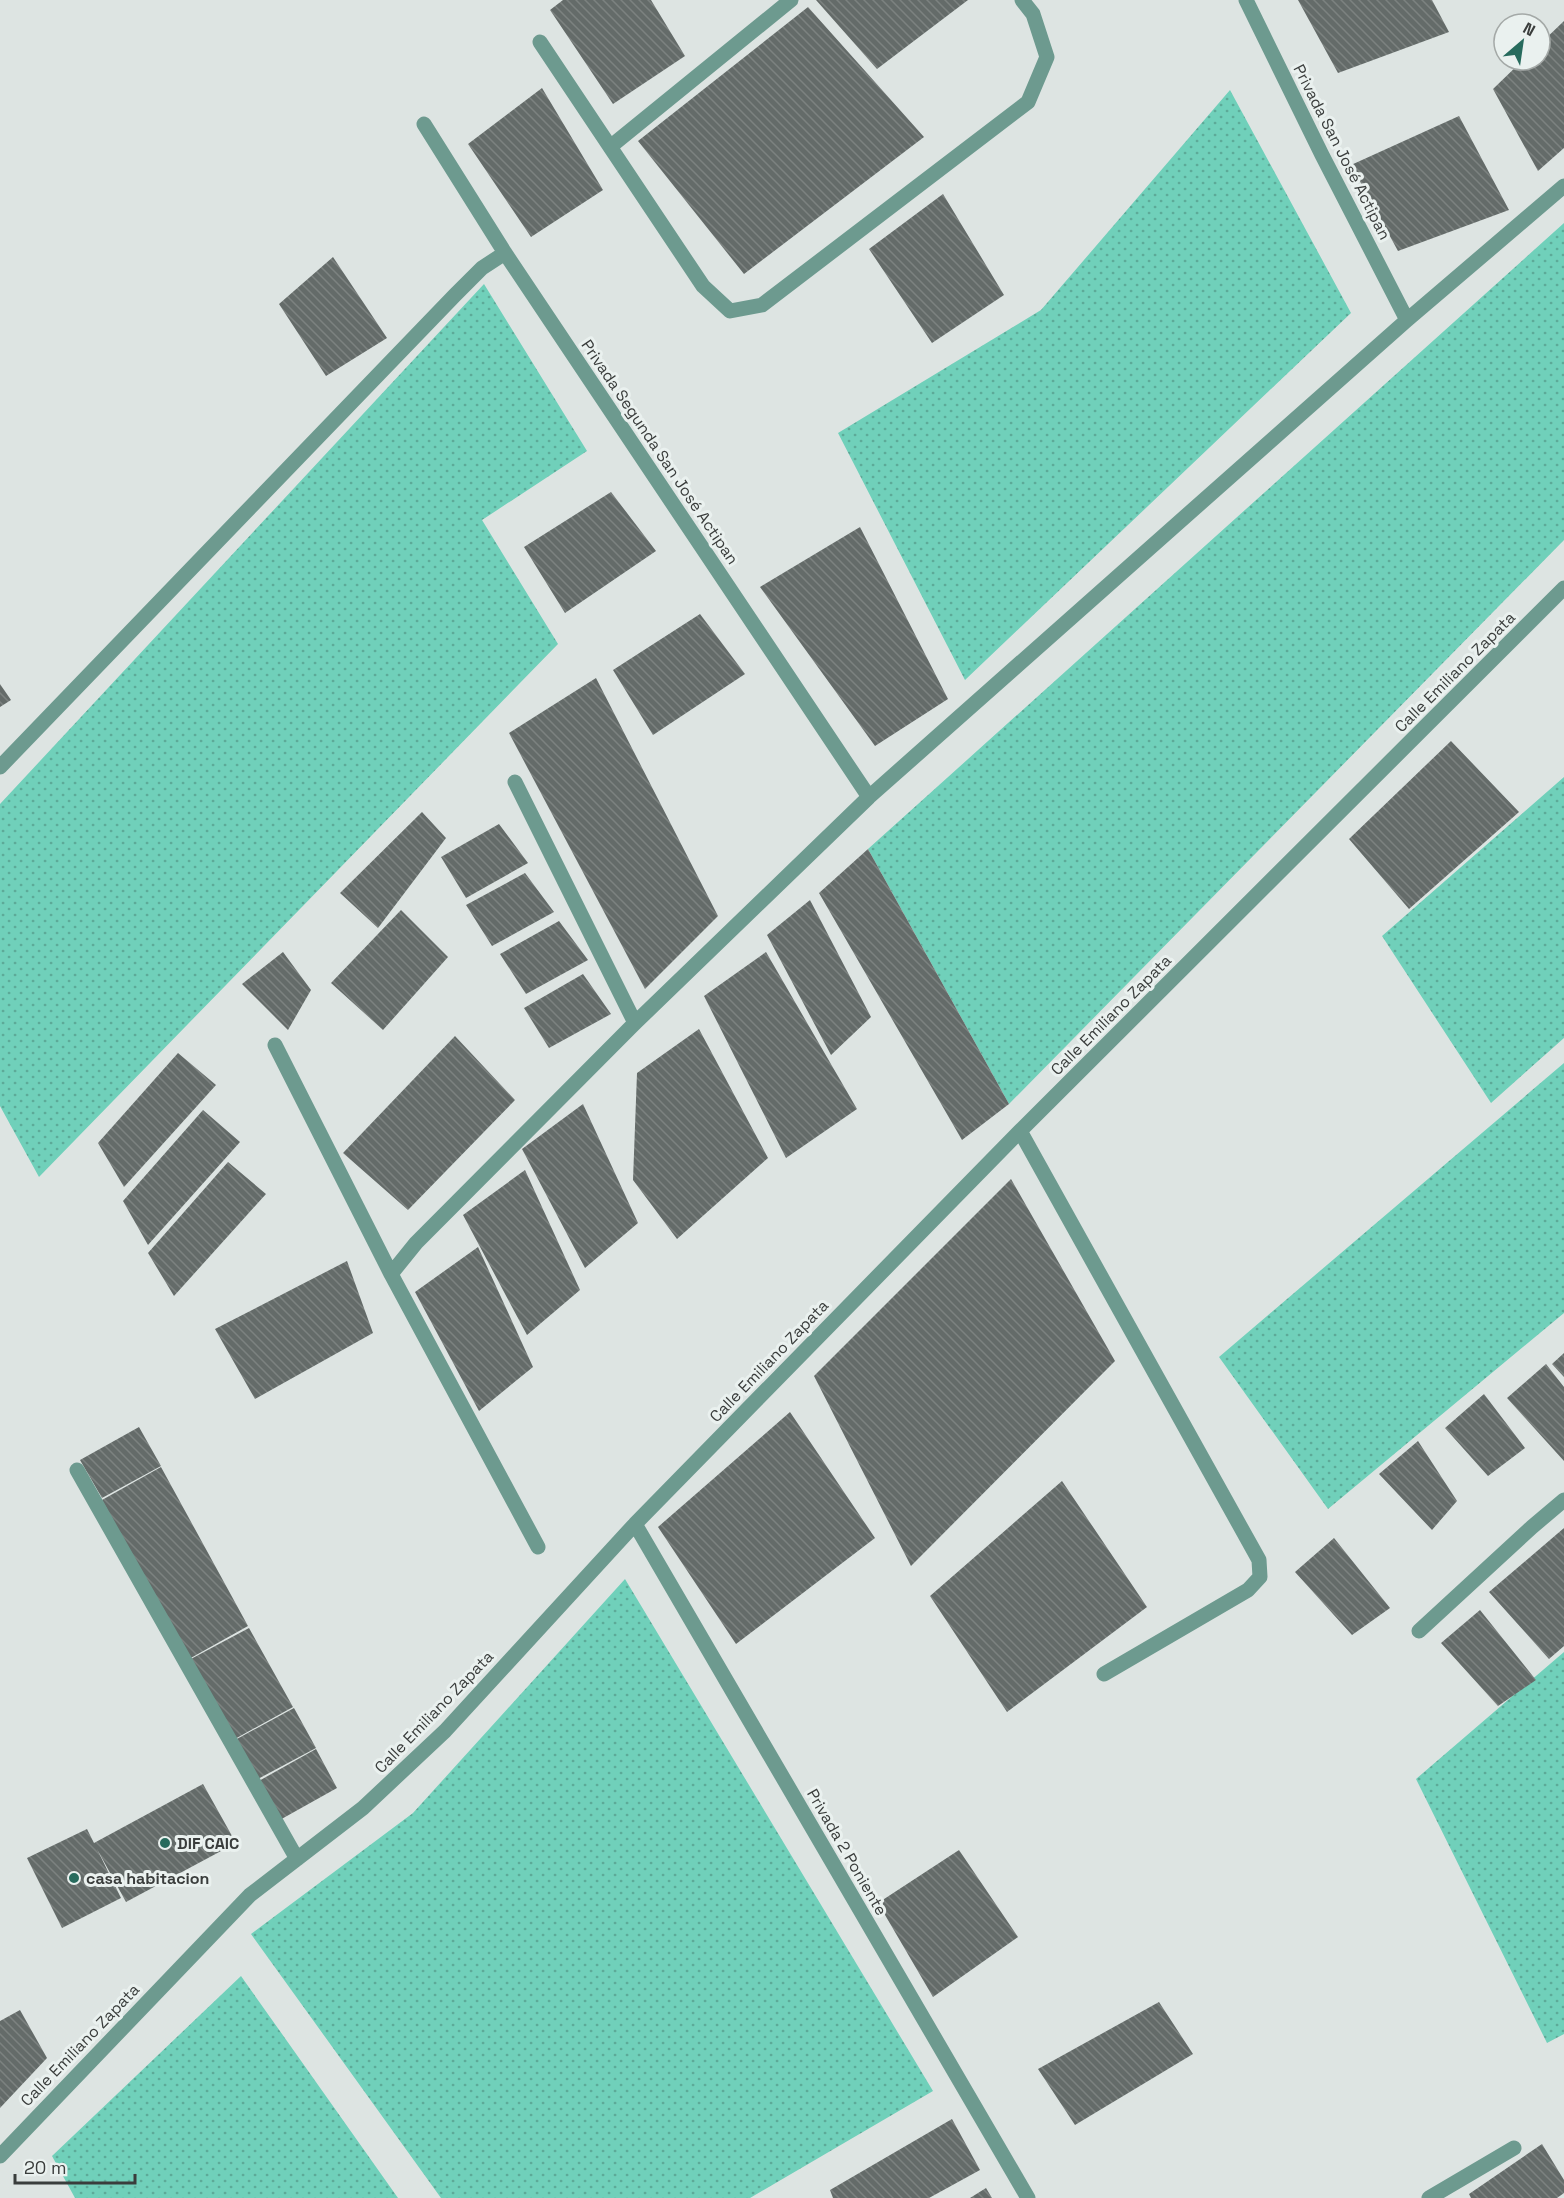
<svg xmlns="http://www.w3.org/2000/svg" width="1564" height="2198" font-family="'Space Grotesk',sans-serif">
<defs>
<pattern id="grass-dots" width="8" height="8" patternUnits="userSpaceOnUse" patternTransform="scale(1.5)"><rect width="8" height="8" fill="#70d0ba"/><path d="M2 2h.1M6 6h.1" fill="none" stroke="#5daa98" stroke-width="1.8" stroke-linecap="round"/></pattern>
<pattern id="building-back-hatch" width="6" height="6" patternUnits="userSpaceOnUse" patternTransform="scale(1.5)"><rect width="6" height="6" fill="#646b69"/><path d="M-1 5l2 2M0 0l6 6M5-1l2 2" fill="none" stroke="#7c8280"/></pattern>
</defs>
<rect width="100%" height="100%" fill="#dde4e2"/>
<path fill="url(#grass-dots)" d="M1230 90 1351 313 965 680 838 433 1041 310Z
M1564 223V540L1009 1104 868 849Z
M484 284 587 451 482 520 558 644 39 1177 0 1106V804Z
M1564 777V1038L1491 1103 1382 936Z
M1564 1063V1313L1328 1509 1219 1357Z
M625 1579 933 2091 750 2198H441L251 1934 413 1813Z
M1564 1652V2034L1547 2043 1416 1779Z
M241 1976 398 2198H75L52 2156Z"/>
<path fill="url(#building-back-hatch)" d="M563 0H651L685 56 613 104 550 10Z
M816 0H968L877 69Z
M1298 0H1432L1449 32 1338 73Z
M808 7 924 137 744 274 638 141Z
M1564 21V148L1538 171 1493 89 1523 60H1540V44Z
M542 88 603 190 531 237 468 144Z
M1459 116 1509 210 1398 251 1351 165Z
M943 194 1004 295 932 343 869 249Z
M333 257 387 338 326 376 279 304Z
M611 492 656 551 565 613 524 547Z
M860 527 948 699 875 746 760 587Z
M700 614 745 674 653 735 613 670Z
M596 678 718 916 645 989 509 733Z
M0 684 11 700 0 707Z
M1451 741 1519 812 1409 909 1349 839Z
M422 812 446 838 378 928 340 893Z
M499 824 528 863 466 898 441 857Z
M868 849 1009 1104 962 1140 819 893Z
M525 873 554 912 492 946 466 905Z
M810 900 871 1017 831 1055 767 935Z
M401 910 448 957 383 1030 331 983Z
M559 921 588 960 526 994 500 954Z
M283 952 311 990 288 1030 242 984Z
M766 952 857 1109 786 1158 704 996Z
M583 974 611 1014 549 1048 524 1008Z
M699 1029 768 1158 677 1239 633 1180 637 1073Z
M455 1036 515 1100 408 1210 343 1153Z
M178 1053 216 1085 124 1187 98 1143Z
M583 1104 638 1223 585 1268 522 1149Z
M203 1110 240 1142 148 1245 123 1201Z
M228 1162 266 1194 174 1296 148 1253Z
M525 1170 580 1290 527 1335 463 1215Z
M1011 1179 1115 1361 911 1566 814 1376Z
M478 1247 533 1367 479 1411 415 1292Z
M347 1261 373 1333 255 1399 215 1329Z
M1564 1353V1377L1552 1364Z
M1546 1364 1564 1387V1461L1507 1398Z
M1484 1394 1525 1448 1488 1476 1445 1428Z
M790 1412 875 1538 736 1644 658 1527Z
M139 1427 161 1466 102 1498 80 1460Z
M1418 1441 1457 1501 1432 1530 1379 1474Z
M161 1467 248 1626 189 1659 102 1500Z
M1062 1481 1147 1607 1007 1712 930 1596Z
M1564 1528V1646L1549 1659 1489 1592Z
M1334 1538 1390 1608 1352 1635 1295 1572Z
M1480 1610 1536 1680 1498 1706 1441 1643Z
M249 1628 293 1707 233 1740 189 1660Z
M294 1708 316 1748 256 1780 235 1740Z
M316 1749 337 1788 278 1821 257 1782Z
M203 1784 236 1843 126 1902 97 1849 121 1898 62 1928 27 1858 87 1829 94 1843Z
M959 1850 1018 1937 933 1997 878 1903Z
M1159 2002 1193 2054 1075 2125 1038 2069Z
M20 2010 47 2058 0 2108V2021Z
M952 2119 980 2170 929 2198H833L830 2190Z
M1542 2144 1564 2180V2193L1557 2198H1471L1469 2194Z
M986 2188 992 2198H970Z"/>
<g fill="none" stroke-linecap="round" stroke-linejoin="round">
<path stroke="#6d9a8f" stroke-width="15" d="M1246 0 1322 155 1407 320
M540 42 703 286 730 311 762 305 1028 102 1047 57 1033 14 1022 0
M424 124 505 253 869 797
M610 147 791 0
M0 767 455 295 482 268 505 253
M515 782 635 1023
M275 1045 391 1274 416 1243 635 1023 869 797 1407 320 1564 186
M1020 1131 1259 1560 1260 1577 1248 1590 1104 1674
M391 1274 538 1547
M77 1470 297 1859
M635 1524 1028 2198
M1419 1631 1532 1527 1564 1500
M0 2156 250 1895 363 1808 445 1731 635 1524 1020 1131 1564 588
M1429 2198 1514 2148"/>
</g>
<g fill="#276b5d" stroke="#eaf1ef" stroke-width="2">
<circle cx="165" cy="1843" r="6"/>
<circle cx="74" cy="1878" r="6"/>
</g>
<g text-anchor="middle" dominant-baseline="central" stroke-width="6" stroke-linejoin="round" paint-order="stroke">
<g font-size="16" fill="#3a3d3c" stroke="#eaf1ef">
<text transform="translate(1342 152) rotate(63)">Privada San José Actipan</text>
<text transform="translate(660 452) rotate(56)">Privada Segunda San José Actipan</text>
<text transform="translate(1455 672) rotate(-45)">Calle Emiliano Zapata</text>
<text transform="translate(1111 1015) rotate(-45)">Calle Emiliano Zapata</text>
<text transform="translate(769 1361) rotate(-46)">Calle Emiliano Zapata</text>
<text transform="translate(434 1712) rotate(-46)">Calle Emiliano Zapata</text>
<text transform="translate(847 1852) rotate(60)">Privada 2 Poniente</text>
<text transform="translate(80 2045) rotate(-46)">Calle Emiliano Zapata</text>
</g>
<g font-size="16" font-weight="bold" fill="#3a3d3c" stroke="#eaf1ef" text-anchor="start">
<text x="177" y="1843">DIF CAIC</text>
<text x="86" y="1878">casa habitacion</text>
</g>
</g>
<g transform="translate(1522 42) rotate(29)"><circle r="28" fill="#eaf1ef" stroke="#a4a9a7" stroke-width="1.5"/>
<path d="M0-4.5L10 22L0 15L-10 22Z" fill="#276b5d"/>
<text y="-9" font-size="16" font-weight="bold" text-anchor="middle" fill="#3a3d3c">N</text>
</g>
<path d="M15 2174v9h120v-9" fill="none" stroke="#3a3d3c" stroke-width="3"/>
<text x="24" y="2174" font-size="18" fill="#3a3d3c" stroke="#eaf1ef" stroke-width="4.5" paint-order="stroke">20 m</text>
</svg>
